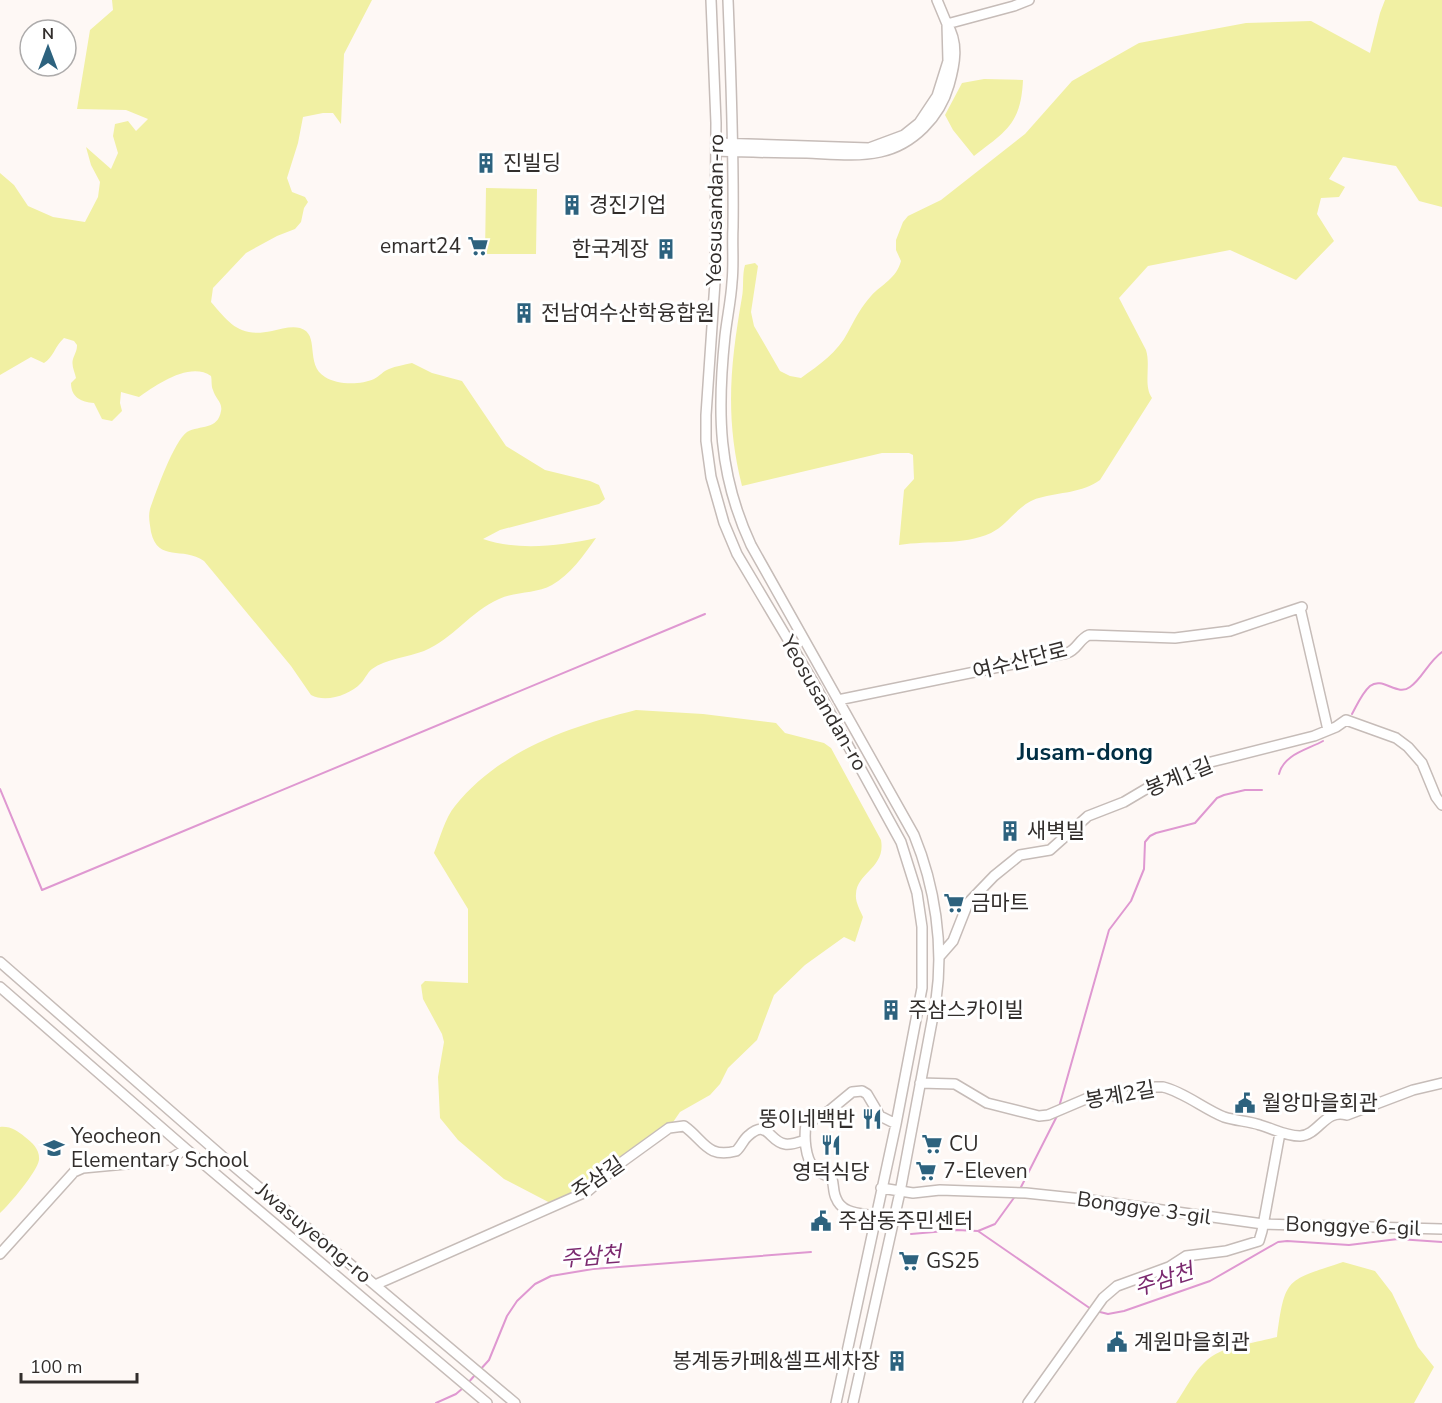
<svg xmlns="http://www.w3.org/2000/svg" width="1442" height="1403" font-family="'Nunito Sans','Noto Sans KR',sans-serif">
<rect width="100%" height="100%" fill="#fef8f5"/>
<path fill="#f1f0a3" d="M112 0H372L344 54 341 124 333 113H323L303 117 298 143 287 178 292 192 305 197 308 202 304 208 301 222 295 229 277 236 246 253 213 288 211 302C230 324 240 338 272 331 281 329 291 326 300 328 321 334 304 364 325 377 337 385 361 385 374 379 380 376 383 371 389 369 396 366 404 365 412 363L432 373 462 381 506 446 545 470 590 481 599 485 605 499 599 504 500 530 483 539C517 551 561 546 596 538 584 555 570 575 552 585 536 594 516 591 499 599 471 611 453 639 424 651 408 657 386 659 372 669 367 673 365 679 361 683 350 695 326 703 311 695L291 666 204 561C183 546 158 563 151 532 150 524 148 517 150 509 156 492 174 441 187 432 200 425 218 430 221 411 223 403 215 398 213 390 211 386 212 380 211 376 190 361 156 385 139 397L121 392 120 403 122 411 112 421 102 419 94 403C81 402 71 397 71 383L76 378C75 372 71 366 73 359 75 353 77 351 77 345L74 341 64 338C55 346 53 358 44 363L31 357 0 375V173L14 185 28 206 53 217 85 222 98 197 100 182 91 165 86 147 111 169 118 153 113 136 115 124 128 121 136 131 148 119 126 110 77 109 90 30 113 10Z
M1385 0H1442V207L1419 201 1396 166 1343 157 1329 179 1345 187 1339 197 1321 198 1317 214 1334 241 1296 280 1230 250 1148 266 1119 298 1146 350C1151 366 1143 385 1152 398L1100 480C1082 493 1060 492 1039 498 1019 503 1009 524 991 533 962 546 930 540 899 545L904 490 914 479 913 455 909 453H882L742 486C725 418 730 366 742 297 744 287 742 275 745 265L755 263 758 266 751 312 754 326 780 371 790 376 801 378C819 365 838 352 848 332 855 319 861 307 871 296 882 284 896 279 901 261L896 250V240L903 222 908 216 941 200 1025 134 1072 81 1139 43 1246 23 1311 21 1370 53 1380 13Z
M984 79 1023 80C1021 124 1006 131 974 156L953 130 945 115 962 83Z
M486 188 537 189 536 254H485Z
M636 710 703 714 776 723 785 733 824 743 831 748 881 840C886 868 857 872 856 894 855 902 860 910 863 917L855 942 844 937 805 965 774 995 757 1040 728 1068 720 1084 710 1095 680 1112 669 1128 588 1191 556 1206 504 1179 458 1140 440 1118 438 1077 444 1042 442 1034 423 999 421 985 425 981 468 983V909L434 853C440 838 445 818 455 806 500 750 569 727 636 710Z
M0 1127C11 1126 17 1131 25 1137 33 1143 40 1150 39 1160 37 1172 9 1205 0 1213Z
M1343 1262 1375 1271 1392 1293 1418 1347 1434 1367 1414 1403H1176C1187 1387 1197 1365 1214 1355 1226 1347 1262 1341 1277 1337 1285 1276 1287 1281 1343 1262Z"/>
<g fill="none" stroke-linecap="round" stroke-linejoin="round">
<path stroke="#df98d1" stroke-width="2" d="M1352 714C1357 705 1362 693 1370 686 1383 676 1397 697 1410 687 1422 679 1428 662 1442 652
M1279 774C1284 754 1307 750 1323 741
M0 789 42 890 705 614
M1059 1107 1109 930 1131 901 1144 869 1145 842 1150 836 1156 833 1195 823 1217 798 1224 795 1245 790H1262
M1019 1191 1057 1116
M978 1231 995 1224 1016 1195
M911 1234 957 1230 978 1231 1091 1309
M1096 1311 1108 1314 1124 1311 1210 1281 1278 1242 1287 1241 1349 1245 1398 1239 1442 1242
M479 1371 489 1360 507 1316 517 1301 535 1284 551 1276 593 1269 811 1252
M467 1384 475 1375
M436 1403 456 1394 463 1388"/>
<g stroke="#c6bcb8" stroke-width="12">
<path id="minor" d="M711 0 716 123 715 282 706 415V441L711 477 724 523 737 554 812 680 901 842 917 893 922 927V988L896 1124 836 1403
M728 0C731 76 734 151 733 227 732 245 734 264 732 282 731 300 727 318 725 336 717 412 718 474 751 545L914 835C935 886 944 946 936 1000L900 1192 853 1403
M937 0 947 24 1014 6 1029 0
M716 143 869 148 904 135 919 123 937 96 948 61 947 24C959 43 955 64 949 85 940 117 913 145 880 152 857 157 831 154 807 153 777 153 746 152 716 151
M1300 608 1328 730
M838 700 1067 653C1077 650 1079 639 1089 635L1175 638 1230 631 1302 607
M939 957 953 941 968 903 994 876 1020 855 1050 850 1088 816 1124 802 1151 786 1211 762 1314 736 1336 727 1346 720 1396 738 1408 747 1422 763 1436 797 1442 805
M0 962 223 1157 515 1403
M0 987 186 1149 487 1403
M920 1083 955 1084 987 1103 1039 1116 1048 1115 1095 1095 1133 1096 1155 1087H1163C1184 1092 1204 1109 1224 1117 1236 1121 1249 1121 1260 1125 1274 1129 1285 1136 1300 1136 1319 1135 1325 1108 1347 1115L1413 1090 1442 1083
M881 1188 913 1193 940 1190 1026 1193 1083 1199 1263 1224 1442 1229
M875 1216C860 1213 842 1214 836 1198 833 1192 834 1185 832 1179 826 1175 819 1173 814 1168 805 1158 804 1137 806 1124L829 1111 852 1092 862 1091 867 1094 880 1116 896 1124
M0 1254 74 1172 83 1168 168 1160 186 1149
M375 1285 588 1191 622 1162 669 1128 684 1126C704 1140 707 1159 736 1151 741 1147 743 1140 748 1136 768 1118 769 1142 785 1144 792 1145 799 1142 805 1140
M1028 1403 1103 1298 1117 1286 1169 1267 1186 1256 1226 1251 1259 1241 1262 1231 1280 1133"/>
</g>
<use href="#minor" stroke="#fff" stroke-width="9"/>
</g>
<defs>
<g id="building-bare" transform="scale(1.62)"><path d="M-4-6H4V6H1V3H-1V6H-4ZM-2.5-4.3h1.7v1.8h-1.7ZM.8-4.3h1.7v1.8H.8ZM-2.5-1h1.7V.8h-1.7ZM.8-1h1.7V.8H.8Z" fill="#2d627e" stroke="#fff" stroke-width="2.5" paint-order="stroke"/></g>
<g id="supermarket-bare" transform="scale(1.62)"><path d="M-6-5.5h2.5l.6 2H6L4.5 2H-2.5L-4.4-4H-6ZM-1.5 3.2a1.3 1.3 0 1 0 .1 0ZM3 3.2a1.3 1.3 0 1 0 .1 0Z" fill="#2d627e" stroke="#fff" stroke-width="2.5" paint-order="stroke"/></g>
<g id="civic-bare" transform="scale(1.62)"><path d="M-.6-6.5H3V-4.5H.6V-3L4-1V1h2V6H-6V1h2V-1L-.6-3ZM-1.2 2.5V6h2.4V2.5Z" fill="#2d627e" stroke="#fff" stroke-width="2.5" paint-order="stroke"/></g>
<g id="restaurant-bare" transform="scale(1.62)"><path d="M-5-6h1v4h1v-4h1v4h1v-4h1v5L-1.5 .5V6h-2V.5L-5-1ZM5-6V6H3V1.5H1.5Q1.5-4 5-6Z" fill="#2d627e" stroke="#fff" stroke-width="2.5" paint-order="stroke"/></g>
<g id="school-bare" transform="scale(1.62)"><path d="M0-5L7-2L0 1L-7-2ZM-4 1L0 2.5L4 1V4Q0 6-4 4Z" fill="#2d627e" stroke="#fff" stroke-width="2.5" paint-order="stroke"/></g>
</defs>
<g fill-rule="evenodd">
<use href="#building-bare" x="486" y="163"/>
<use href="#building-bare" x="572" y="205"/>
<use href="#supermarket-bare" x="478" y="246"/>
<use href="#building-bare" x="666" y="249"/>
<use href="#building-bare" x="524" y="313"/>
<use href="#building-bare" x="1010" y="831"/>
<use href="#supermarket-bare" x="954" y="903"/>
<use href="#building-bare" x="891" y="1010"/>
<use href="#civic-bare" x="1245" y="1103"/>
<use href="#restaurant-bare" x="872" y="1119"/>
<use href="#supermarket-bare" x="932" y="1144"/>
<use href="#restaurant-bare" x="831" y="1145"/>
<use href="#school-bare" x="54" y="1148"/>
<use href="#supermarket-bare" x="926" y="1171"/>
<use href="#civic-bare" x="821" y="1221"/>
<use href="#supermarket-bare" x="909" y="1261"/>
<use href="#civic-bare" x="1117" y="1342"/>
<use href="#building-bare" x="897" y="1361"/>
</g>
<g text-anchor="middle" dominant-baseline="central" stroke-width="6" stroke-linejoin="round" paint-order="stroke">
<g font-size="21" fill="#322e2c" stroke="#fff" text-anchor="start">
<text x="503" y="163">진빌딩</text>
<text x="589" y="205">경진기업</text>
<text x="461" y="246" text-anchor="end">emart24</text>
<text x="649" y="249" text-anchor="end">한국계장</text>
<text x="541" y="313">전남여수산학융합원</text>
<text x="1027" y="831">새벽빌</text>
<text x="971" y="903">금마트</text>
<text x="908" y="1010">주삼스카이빌</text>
<text x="1262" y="1103">월앙마을회관</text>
<text x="855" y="1119" text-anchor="end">뚱이네백반</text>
<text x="71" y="1136">Yeocheon<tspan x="71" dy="24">Elementary School</tspan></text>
<text x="949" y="1144">CU</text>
<text x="943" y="1171">7-Eleven</text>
<text x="831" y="1172" text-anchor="middle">영덕식당</text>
<text x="838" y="1221">주삼동주민센터</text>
<text x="926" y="1261">GS25</text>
<text x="1134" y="1342">계원마을회관</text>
<text x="880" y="1361" text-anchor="end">봉계동카페&amp;셀프세차장</text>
</g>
<g font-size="21" fill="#322e2c" stroke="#fff">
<text transform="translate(715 210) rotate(-89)">Yeosusandan-ro</text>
<text transform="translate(1020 661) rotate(-14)">여수산단로</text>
<text transform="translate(824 703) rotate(60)">Yeosusandan-ro</text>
<text transform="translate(1179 777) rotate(-22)">봉계1길</text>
<text transform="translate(1120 1095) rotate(-10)">봉계2길</text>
<text transform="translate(598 1178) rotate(-35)">주삼길</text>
<text transform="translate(1144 1208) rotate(8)">Bonggye 3-gil</text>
<text transform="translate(1353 1226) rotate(2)">Bonggye 6-gil</text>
<text transform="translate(314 1233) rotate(40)">Jwasuyeong-ro</text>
</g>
<g font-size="22" font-style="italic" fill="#7b296f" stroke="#fff">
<text transform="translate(591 1257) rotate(-5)">주삼천</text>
<text transform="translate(1164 1280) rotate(-18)">주삼천</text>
</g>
<g font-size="24" font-weight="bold" fill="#002e43" stroke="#fff">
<text x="1085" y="752">Jusam-dong</text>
</g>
</g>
<g transform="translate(48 48)"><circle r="28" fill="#ffffff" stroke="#adabab" stroke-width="1.5"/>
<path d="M0-4.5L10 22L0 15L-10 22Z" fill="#2d627e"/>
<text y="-9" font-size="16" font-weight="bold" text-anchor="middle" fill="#322e2c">N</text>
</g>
<path d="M21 1373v9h116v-9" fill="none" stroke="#322e2c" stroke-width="3"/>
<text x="30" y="1373" font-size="18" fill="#322e2c" stroke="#ffffff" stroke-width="4.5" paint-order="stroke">100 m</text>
</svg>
